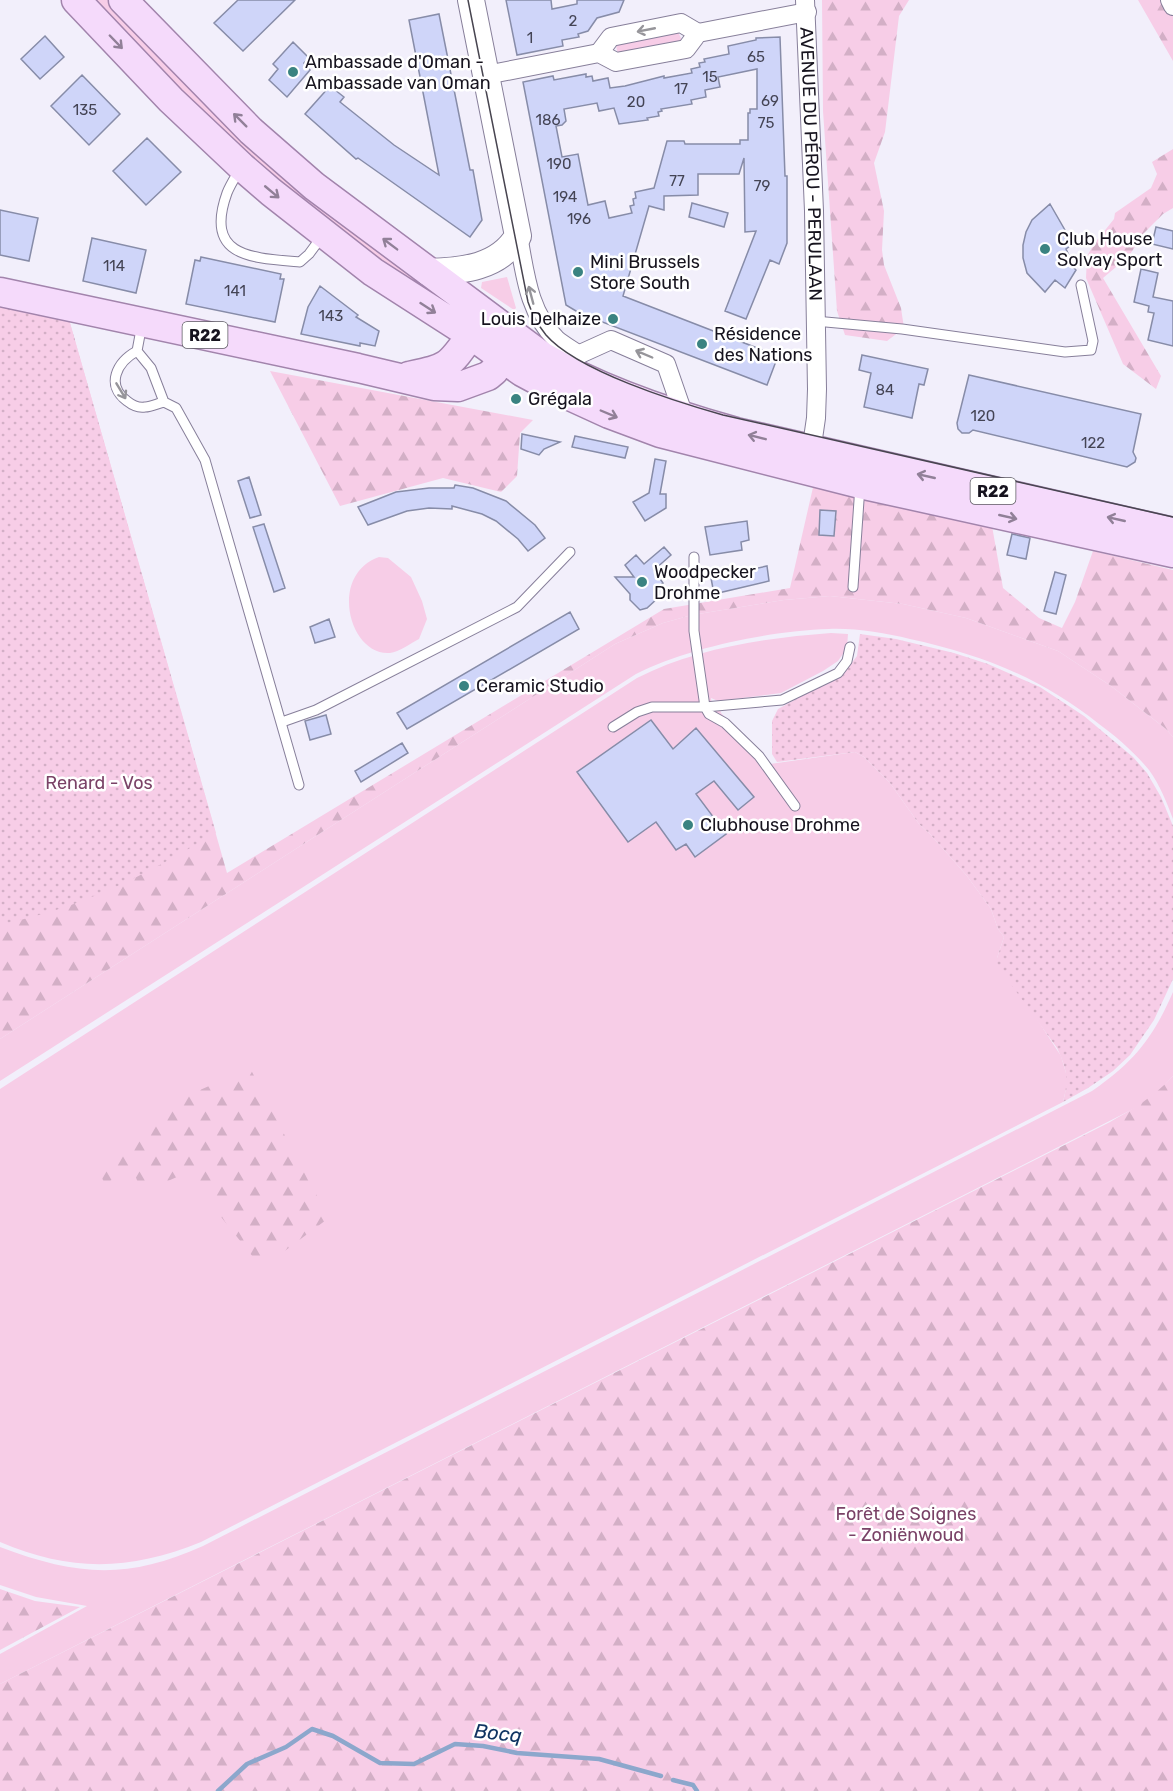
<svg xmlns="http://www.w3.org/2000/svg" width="1173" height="1791" font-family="Rubik,sans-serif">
<defs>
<pattern id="forest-firs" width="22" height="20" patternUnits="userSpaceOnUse" patternTransform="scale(1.5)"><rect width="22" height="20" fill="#f7cde7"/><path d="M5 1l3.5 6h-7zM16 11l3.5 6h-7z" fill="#d3afc6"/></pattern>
<pattern id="park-dots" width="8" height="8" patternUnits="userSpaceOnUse" patternTransform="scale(1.5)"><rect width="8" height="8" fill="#f7cde7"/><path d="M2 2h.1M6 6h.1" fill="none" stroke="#d3afc6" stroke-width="1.8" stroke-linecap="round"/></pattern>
</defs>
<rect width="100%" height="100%" fill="#f2effb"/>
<path fill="#f7cde7" d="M87 0H113L449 296 440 309 273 186Z
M677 30 681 38 680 44 621 55C615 51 616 46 618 41Z
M507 277 516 308 514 310 481 288 482 282Z
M379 557 388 558 411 577 422 601 427 619 419 639C411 643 399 652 390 653 349 656 328 575 379 557Z
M830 596 903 604 966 618 1058 651 1111 686 1166 729 1173 737V819C1167 803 1160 785 1149 770 1135 753 1117 737 1099 724 1041 678 983 655 910 639 884 633 856 628 829 629 770 631 689 647 636 674L0 1081V1039L615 644 663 623 692 615 784 600Z
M831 633 848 634 847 648 838 661 823 671 781 693 718 701 711 698 712 706 720 709 721 713 770 764 855 752 864 757 890 783 919 824 930 834 967 876 991 909 998 929 1004 937 997 958 1061 1056 1068 1080 1063 1102 201 1542C129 1571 71 1572 0 1542V1089L637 678C696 648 765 638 831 633Z
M1173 992V1076L1160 1090 1139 1106 0 1684V1654L87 1606 36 1597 0 1585V1547C77 1576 127 1580 203 1546L1092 1091C1134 1062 1153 1038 1173 992Z"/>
<path fill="url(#forest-firs)" d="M822 0H909L899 16 885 132 874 163 884 211 882 250 884 265 901 308 904 328 887 341 845 335 837 311 823 111Z
M1138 0H1173V61Z
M1173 149V208L1163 214 1143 234 1129 256 1103 278 1161 376 1156 389 1123 364 1086 278 1087 256 1094 244 1114 219 1115 213 1151 188 1157 174 1152 162Z
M0 295 66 309 227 873 664 609 790 588 814 483 992 526 1003 588 1039 618 1062 628 1075 602 1093 551 1173 570V737L1166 729 1111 686 1058 651 966 618 903 604 830 596 784 600 692 615 663 623 615 644 0 1039Z
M270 371 533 420 520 433 517 476 501 492 443 478 340 506Z
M250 1068 311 1186 330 1217 270 1262H257L186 1173 161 1184 139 1185 132 1168 105 1184 98 1170 159 1108Z
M1173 1076V1791H0V1684L1110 1122C1133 1109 1155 1096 1173 1076Z
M0 1589 35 1601 80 1607 0 1650Z"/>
<path fill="url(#park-dots)" d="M0 295 66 309 216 833C173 858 130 883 84 900 57 911 28 918 0 925Z
M860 634 896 639 954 653 988 664 1040 687 1084 716 1133 757 1147 773 1161 797 1173 826V979L1154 1020 1130 1055 1113 1071 1088 1088 1063 1102C1069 1080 1067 1069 1057 1048L997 965V958L1004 937 998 929 991 909 967 876 930 834 919 824 890 783 864 757 855 752 777 762 772 754V721L778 709 844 673 857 656Z"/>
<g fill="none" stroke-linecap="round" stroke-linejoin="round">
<path stroke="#8ca7cc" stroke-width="4.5" d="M673 1780 693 1785 697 1791
M218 1791 247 1764 286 1747 312 1729 333 1736 380 1763 414 1764 455 1744 483 1746 517 1753 599 1759 661 1776"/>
</g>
<path fill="#cfd5f9" stroke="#878ca8" stroke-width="1.5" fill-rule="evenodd" d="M238 0H295L243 51 214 23Z
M506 0H551L552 9 577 4V0H624L619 12 597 18 588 31 578 34 579 37 562 40 563 46 517 55Z
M439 14 470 170H473L482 220 470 237 358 158 356 159 305 114 330 86 344 97 340 102 394 145 439 175 409 20Z
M45 36 64 57 40 79 21 59Z
M780 37 785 176H787V243L779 264 770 260 746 319 725 311 756 231 745 232 744 158 739 174H698V195L664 196V210L649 206 623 296 778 356 767 385 587 316 586 317 566 305 523 82 553 76 554 80 586 74V77L592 76 593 81 608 78 610 88 625 86 664 76V78L692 73 691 69 700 67 699 63 705 62 704 59 729 54 728 46 756 40V38ZM757 69V109H750V113H748V140H740V144H685L684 141H667L654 188 635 192 636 198 633 199 634 205 630 206 632 213 609 218 605 201 588 205 578 154 562 157 556 126 562 125 566 121 564 109 597 103 599 111 614 108 619 124 648 120 647 118 659 116 658 112 662 111 661 109 692 104 691 100 706 97 705 90 720 87 718 77Z
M293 42 309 58 304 63 310 70 287 97 269 80 278 69 273 64Z
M82 75 120 114 89 145 51 106Z
M147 138 181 172 146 205 113 171Z
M692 203 728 213 724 227 689 217Z
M1050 204 1073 244 1066 249 1072 262 1070 264 1076 270 1065 288 1055 280 1045 292 1027 273 1023 258V245L1026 232 1032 220Z
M0 210 38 218 29 261 0 255Z
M1156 227 1173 231V249L1152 244Z
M92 238 146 250 136 293 83 281Z
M201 257 281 274 280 279H284L275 322 186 304 195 260 200 261Z
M1141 269 1158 273 1153 297 1173 301V346L1148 340 1154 313 1148 312 1149 306 1134 302Z
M320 286 358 315 356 317 379 331 375 346 360 343V346L301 334 308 307Z
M862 355 928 369 924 385 919 384 912 418 864 407 871 373 859 370Z
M969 375 1141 414 1133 452 1136 458 1135 462 1127 467 973 430 969 433H962L958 429 957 423Z
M522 434 560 442 544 449 539 455 521 449Z
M575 436 628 447 625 458 572 447Z
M655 459 666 461 660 494H666V508L645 521 633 502 649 493Z
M249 477 261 515 250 518 238 481Z
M455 485 473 488 506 501 535 525 545 538 528 551 518 539 496 521 482 514 452 506V509L429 508 407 511 368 525 358 507 396 492 429 488H454Z
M820 510 836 511 834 536 819 535Z
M747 521 749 540 741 542 742 550 710 555 705 527Z
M264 524 285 588 274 592 253 527Z
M1012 534 1030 538 1026 559 1007 555Z
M664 547 671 555 654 570 663 583 659 586V597L647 608 640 610 630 600V594L615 577H634L625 565 636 555 644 564Z
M767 566 769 581 714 594 711 578Z
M1055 572 1066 575 1056 614 1044 611Z
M570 612 579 629 407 729 397 713Z
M329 619 335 637 315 643 310 627Z
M326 715 331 734 310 740 305 721Z
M651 720 673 749 696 728 754 797 738 810 714 781 696 794 726 834 695 857 686 844 676 850 656 822 628 842 577 772Z
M402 743 408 753 361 782 355 771Z"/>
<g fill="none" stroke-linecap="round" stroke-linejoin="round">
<g stroke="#877f9a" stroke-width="11">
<path id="lane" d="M240 169C236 176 230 185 227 193 204 257 251 258 300 262L309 254 323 235
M815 321 902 329 1065 352 1091 350 1093 341 1081 285
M137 351 151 368 164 402 176 408 205 460 299 785
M137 351C117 362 105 385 127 401 132 405 139 408 145 407 152 407 158 403 164 402
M137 351 142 324
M694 557V631L705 707 782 700 838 673 847 661 850 647
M853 587 860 486
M282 722 316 710 517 607 570 552
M613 727 637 712 652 707H705L709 714 725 723 759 756 795 806"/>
</g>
<g stroke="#877f9a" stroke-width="20">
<g id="street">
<path id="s1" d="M805 0 814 211 817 389 816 418 810 459"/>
<path d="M1170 0 1173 6"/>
<path d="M599 53 611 37 681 23 698 33"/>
<path d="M486 75 599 53 616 62 686 49 698 33 807 12"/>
<path d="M518 236C525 272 528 312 556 339 563 345 572 350 579 355"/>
<path d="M559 366 569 359 611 340 666 364 684 416"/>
</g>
</g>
<g stroke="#877f9a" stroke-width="28">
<path id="secondary" d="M428 272C462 271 499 268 518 236L471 0"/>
</g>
<g stroke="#a284ac" stroke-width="31">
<path id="primary" d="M76 0 171 100 242 167 271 192 373 272 471 335 522 372 550 387 609 414 660 433 860 484 1173 553
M123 0 251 131 314 186 542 356C599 390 672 414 736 432L1173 532
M0 292 358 368 434 386 458 387 488 376 494 371 507 348 506 339
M409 376C447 368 448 368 471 335"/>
</g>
<use href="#lane" stroke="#fff" stroke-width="9"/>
<use href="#street" stroke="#fff" stroke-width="18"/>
<use href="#secondary" stroke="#fff" stroke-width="26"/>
<use href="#primary" stroke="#f5dafb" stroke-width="28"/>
<path stroke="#484550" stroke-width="1.5" d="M468 0 528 302C532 314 538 325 546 335 577 371 677 402 723 415L1173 517"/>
</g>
<defs><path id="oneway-shaft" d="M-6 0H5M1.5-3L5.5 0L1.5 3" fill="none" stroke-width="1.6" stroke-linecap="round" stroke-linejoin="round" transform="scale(1.5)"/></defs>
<g stroke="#96959a">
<use href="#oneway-shaft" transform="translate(646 30) rotate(169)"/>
<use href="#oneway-shaft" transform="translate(531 295) rotate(-105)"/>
<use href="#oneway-shaft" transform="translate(644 354) rotate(-157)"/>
<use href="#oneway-shaft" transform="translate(121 391) rotate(59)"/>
</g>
<g stroke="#918098">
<use href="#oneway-shaft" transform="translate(116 42) rotate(46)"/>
<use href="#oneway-shaft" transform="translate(240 120) rotate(-135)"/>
<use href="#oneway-shaft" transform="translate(272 192) rotate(40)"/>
<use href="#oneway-shaft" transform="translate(390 244) rotate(-143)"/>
<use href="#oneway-shaft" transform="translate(428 308) rotate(33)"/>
<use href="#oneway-shaft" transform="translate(609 414) rotate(23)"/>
<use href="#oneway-shaft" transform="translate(757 437) rotate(-166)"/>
<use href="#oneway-shaft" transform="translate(926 476) rotate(-167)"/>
<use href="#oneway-shaft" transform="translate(1008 517) rotate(13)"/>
<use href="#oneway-shaft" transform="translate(1116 519) rotate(-167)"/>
</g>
<g fill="#3a8381" stroke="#fff" stroke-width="2">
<circle cx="293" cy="72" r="6"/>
<circle cx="1045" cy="249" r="6"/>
<circle cx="578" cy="272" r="6"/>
<circle cx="613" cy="319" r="6"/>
<circle cx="702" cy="344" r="6"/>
<circle cx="516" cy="399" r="6"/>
<circle cx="642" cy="582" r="6"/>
<circle cx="464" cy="686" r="6"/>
<circle cx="688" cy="825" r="6"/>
</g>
<g text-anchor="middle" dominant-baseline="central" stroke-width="5" stroke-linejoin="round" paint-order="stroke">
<g font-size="15" fill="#445">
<text x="573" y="21">2</text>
<text x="530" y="38">1</text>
<text x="756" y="57">65</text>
<text x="710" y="77">15</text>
<text x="681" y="89">17</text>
<text x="770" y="101">69</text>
<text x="636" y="102">20</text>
<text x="85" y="110">135</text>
<text x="548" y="120">186</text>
<text x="766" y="123">75</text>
<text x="559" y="164">190</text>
<text x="677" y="181">77</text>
<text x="762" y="186">79</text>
<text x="565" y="197">194</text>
<text x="579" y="219">196</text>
<text x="114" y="266">114</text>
<text x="235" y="291">141</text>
<text x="331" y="316">143</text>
<text x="885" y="390">84</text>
<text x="983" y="416">120</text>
<text x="1093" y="443">122</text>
</g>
<g fill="#fff" stroke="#5c5a62" stroke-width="1.5">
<rect x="182.5" y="322" width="45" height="26" rx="4.5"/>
<rect x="970.5" y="478" width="45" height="26" rx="4.5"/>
</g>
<g font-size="16" font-weight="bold" fill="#16131e">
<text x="205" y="335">R22</text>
<text x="993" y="491">R22</text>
</g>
<g font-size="18" fill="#16131e" stroke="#fff" text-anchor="start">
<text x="305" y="62">Ambassade d'Oman -<tspan x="305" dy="21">Ambassade van Oman</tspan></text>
<text x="1057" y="239">Club House<tspan x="1057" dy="21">Solvay Sport</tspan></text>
<text x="590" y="262">Mini Brussels<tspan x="590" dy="21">Store South</tspan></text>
<text x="601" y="319" text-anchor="end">Louis Delhaize</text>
<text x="714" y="334">Résidence<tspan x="714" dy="21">des Nations</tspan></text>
<text x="528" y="399">Grégala</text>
<text x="654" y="572">Woodpecker<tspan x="654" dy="21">Drohme</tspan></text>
<text x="476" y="686">Ceramic Studio</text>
<text x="700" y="825">Clubhouse Drohme</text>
</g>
<g font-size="18" fill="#16131e" stroke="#fff">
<text stroke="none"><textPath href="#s1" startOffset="164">AVENUE DU PÉROU - PERULAAN</textPath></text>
</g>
<g font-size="18" fill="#7a4267" stroke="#fff">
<text x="99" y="783">Renard - Vos</text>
<text x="906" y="1514">Forêt de Soignes<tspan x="906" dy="21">- Zoniënwoud</tspan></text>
</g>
<g font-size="20" font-style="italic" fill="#103462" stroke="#fff">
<text transform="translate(498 1733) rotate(6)">Bocq</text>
</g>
</g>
</svg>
